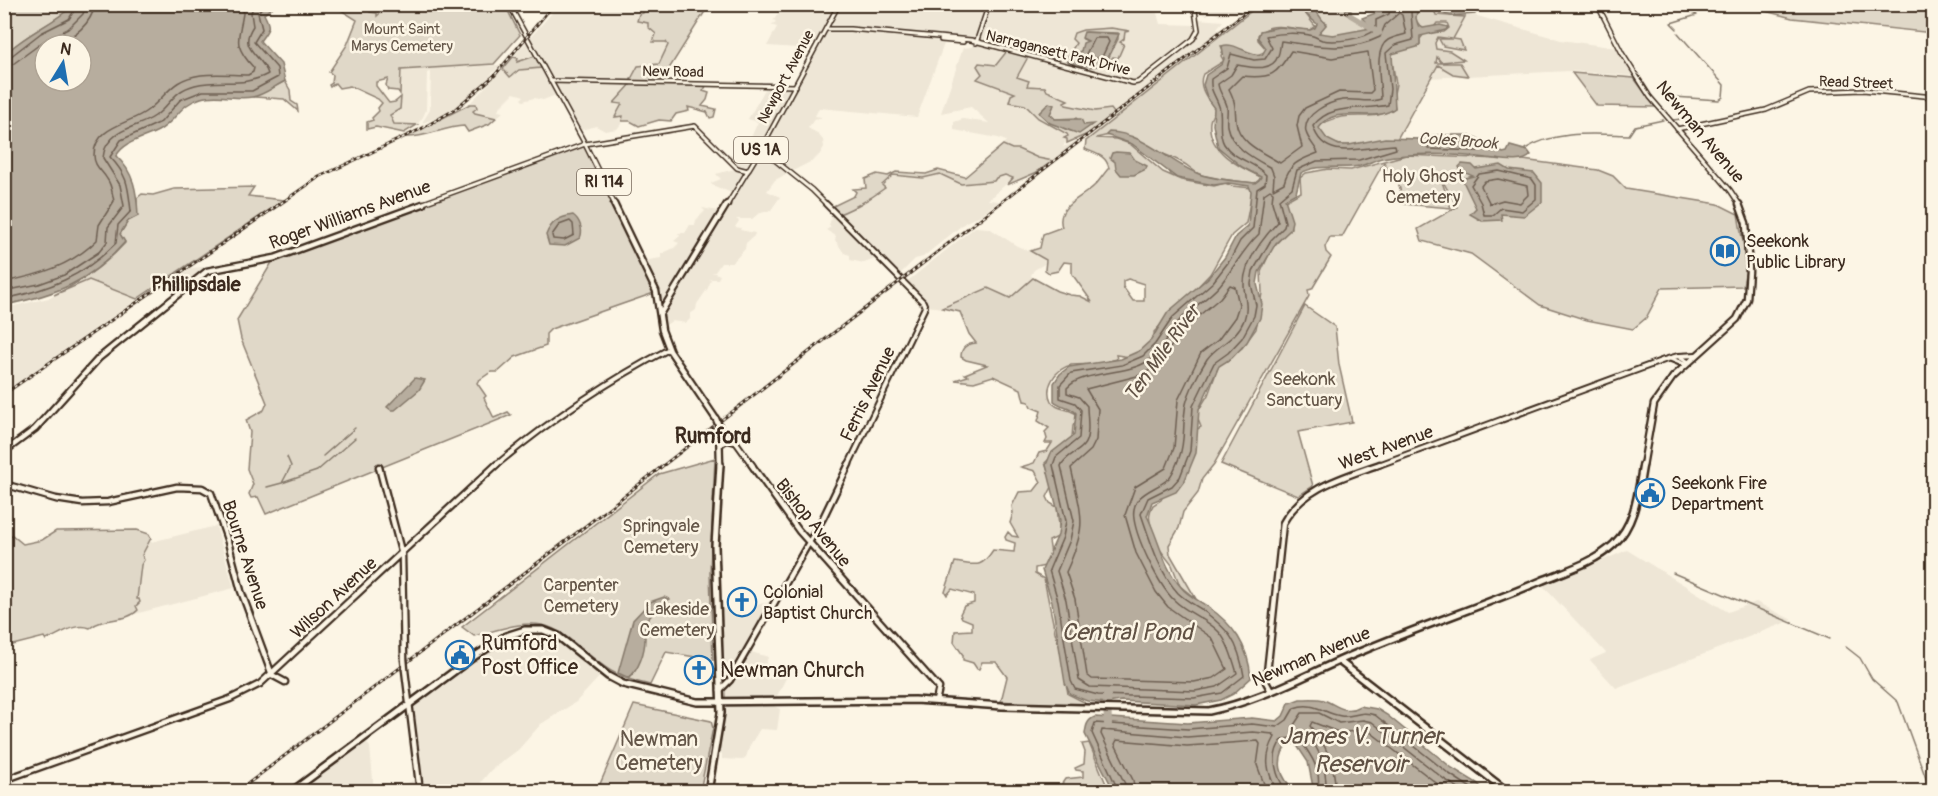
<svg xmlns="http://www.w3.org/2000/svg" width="1938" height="796" font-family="Pangolin,sans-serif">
<rect width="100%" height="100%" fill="#fcf5e5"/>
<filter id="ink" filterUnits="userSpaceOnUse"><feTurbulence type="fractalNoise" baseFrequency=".0167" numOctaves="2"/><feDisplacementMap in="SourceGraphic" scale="12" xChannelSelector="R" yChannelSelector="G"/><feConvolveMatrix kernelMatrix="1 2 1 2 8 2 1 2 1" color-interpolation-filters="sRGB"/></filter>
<g filter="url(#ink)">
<path fill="#eee6d6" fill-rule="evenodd" d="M842 4H1047L1063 8 1083 9 1097 6 1148 9 1157 13 1160 24 1197 25V19L1223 21 1217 28 1222 30 1115 114 1111 109 1095 111 1066 105 1064 102 1067 100 1038 85 1027 86 1017 77 1028 57 1055 64 1058 60 1038 55 1026 46 1024 51 1008 47 996 65 982 63 978 66 983 74 977 79 1014 93 1010 102 1025 105 1038 118 1068 134 1069 136 1064 137 1067 139 1063 147 1080 140 1053 161 1038 158 1018 149H1012L1003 144 1006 141 998 138 954 130V122L963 119 989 123 971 107 941 113 963 48 972 47 973 43 945 41 917 117 819 108 815 116 821 117 820 119 815 118 808 128 817 133 823 140 824 147 820 154 814 160 775 180 767 191 780 197 771 210 758 214 752 219H736L739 221 735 227 741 228 740 230 755 233 754 236 746 243 745 249 732 263H721L715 272H712L720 275 718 279H709L711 280 708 288 697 304 696 310 690 314V319L686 323 672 321 664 326 661 325 652 284 643 259 648 264 649 260 661 258V254L674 248 679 243 674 241 680 236 678 233H685L690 225H695L696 220 705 211 702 208 723 212 734 194 712 185 711 183 721 179 716 174 738 168 726 156 742 154 743 148 747 146 758 122 748 119 767 86H795L814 49 767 46 777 27 771 25 776 22 774 20 782 7 780 5H808L838 8 827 28 844 29 830 27ZM1111 28 1127 31 1120 43 1123 46 1117 57 1097 67 1074 65 1067 61 1075 49 1077 43 1074 41 1077 32Z
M559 5H644L643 13 639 14 649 23 653 33 668 45 659 64 638 66 632 77V83L625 89 616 103H622L624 116 621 124 617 129 605 131 596 126 578 131 556 95 543 100 534 98 523 101 521 99 524 96 514 93 499 108 498 111 503 112 496 118 474 113 475 104 470 103 503 69 510 77 522 70 541 68 527 59 516 62V58L513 57Z
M1194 5H1247L1238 9 1237 13 1220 15 1211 12 1207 15 1196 13Z
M1413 9 1474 15 1561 40 1617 48 1633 76 1570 71 1387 80V56L1416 25Z
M500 65 471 97 437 118 422 123 430 110 431 73 429 72 427 73 426 110 423 117 417 125H394L390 115 400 109 402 72 400 70Z
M940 174 961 184H974L1005 175 1013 178 988 200 999 201 979 216 966 222 923 257 915 259 897 277 878 258 864 263 850 260V255L844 253 835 240 836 236 826 230 831 227 829 225 832 216 839 214 869 198 893 175 923 178Z
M975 227 989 228 1017 246 1041 256 1046 263 1034 270 1031 275 1033 278 1010 298 1000 294 981 291 942 308 928 306 924 312 922 303 904 284Z
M202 267 207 269 181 291 163 288 191 268Z
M89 280 138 299 5 391V308L49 298Z
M216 526 234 588 135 614 143 544Z
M1627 550 1728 612 1756 602 1792 620 1616 688 1590 660 1606 653 1543 586Z
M773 602 748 651 768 657 766 664 769 669 784 672 788 666 791 668 775 700 789 701 790 705 774 706 780 709 777 730 760 729 750 745 746 757 742 760 722 759V754L716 752 721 713 717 610Z
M533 631 547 634 558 640 602 674 576 702 541 724 518 750 491 770 481 782 479 791 392 792 417 778 407 706 504 638Z
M363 739 370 747 374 791 290 792Z"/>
<path fill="#e0d8c8" stroke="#8e8173" stroke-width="1.5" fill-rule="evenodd" d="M5 5H75C53 24 25 34 5 55Z
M333 5H361L370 7V12L377 13V16L389 5H505L520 35 494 64 401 70 400 94 398 91 388 90 386 85 388 79 376 82V86L389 103 395 102 401 97 400 109 390 115 394 124 417 125 404 133 376 127 367 129V122L373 120 372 118 379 111 378 108 382 103 378 99 350 86 339 88 335 83 330 87 329 85 332 83 333 75 329 72 347 45 357 20Z
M644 5H709L660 83 707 85 703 91 709 93 707 100 702 106 716 109 714 117 710 118 707 112 688 107 689 111 676 114 671 121 659 120 639 126 630 121H622L623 116 615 117 622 104 614 103 632 83 631 79 638 66 659 64 668 45 666 42H653L656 34 648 27V23L637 21 639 14 643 13Z
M1259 5H1311L1305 13 1315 26 1308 31C1291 28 1270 21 1258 35V40L1267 50C1246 64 1241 45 1221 46L1223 50 1221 56 1224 61 1203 74C1197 87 1208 99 1215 109 1214 114 1210 118 1210 122 1207 151 1239 167 1261 177L1258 183C1248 183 1209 178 1199 174 1193 171 1189 166 1183 163 1175 158 1166 155 1158 152 1134 141 1123 130 1096 138L1116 139 1130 144 1163 172 1181 180 1214 186 1225 183 1232 186 1252 188C1251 198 1248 213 1246 223L1232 235 1210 274 1154 332 1155 342 1130 357 1116 355 1117 359C1110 360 1106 363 1099 364 1090 365 1080 364 1071 365 1055 369 1044 387 1051 401 1055 410 1072 408 1079 416L1073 426 1072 437 1045 463 1053 485 1047 497 1050 503 1057 507 1060 536 1049 541 1051 554 1045 566 1035 568V574L1044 579 1055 632 1061 651 1068 694 1084 702 1087 708H1008L1011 702 1001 701 1007 677 996 662H982L979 669H977L973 663 963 660V655L954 642 955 631 972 630V622L962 618 960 614 964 606 974 603V595L952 589 947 595 945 592 955 562C976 565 981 569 993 550L1014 552 1015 543 1006 540 1005 537 1008 532 1012 536 1018 537 1010 523 1013 513 1012 506 1019 492 1034 491 1041 482 1035 471 1021 467 1034 463 1039 453 1047 451 1052 443H1045L1047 439 1045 432 1049 428 1038 421 1041 411 1031 407 1029 402 1024 401 1021 389 993 376 974 382 955 380 968 376 965 374 987 365 966 360 961 357C961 347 967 344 976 343L969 334 960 312 942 308 988 288 1010 298 1033 278 1057 291 1070 295 1080 296 1092 302 1072 274V263L1064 262 1058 271 1049 273 1045 270 1046 260 1030 251 1040 248 1043 234 1062 227C1055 206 1082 198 1094 186 1100 181 1103 174 1109 168 1106 155 1096 154 1085 149L1086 141ZM1128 279 1144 284V301H1133L1123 287V281Z
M1314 5H1346V14L1366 26 1367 31 1378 35H1320L1318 33 1327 23 1317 18 1314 11 1320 8Z
M1742 5H1933V33L1792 18Z
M1424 9 1434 10 1436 15 1465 17 1453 39 1460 40 1464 50 1443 46 1439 39H1452L1438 37 1435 43 1436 49 1450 51 1464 60 1441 62 1437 57 1436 63H1460L1468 76 1453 74 1438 65 1397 139C1366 138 1334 160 1318 127 1347 106 1371 125 1395 108L1393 98 1396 84 1391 55 1396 51 1420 45V39L1425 33 1444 32 1449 28 1447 23H1437L1434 27 1423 30 1415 19 1418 11Z
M1111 28 1130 31 1125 32 1124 39 1120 42 1124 44 1118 58 1113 57 1105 65 1089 67 1108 59 1118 39V33L1086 32 1083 39 1088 41 1081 51 1070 58 1069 62 1066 60 1076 43 1072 39 1074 33 1083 30Z
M1027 43 1030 51 1038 55 1059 60 1055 64 1028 57 1017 77 1029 81 1027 86 1045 87 1047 91 1068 100 1064 102 1066 105 1095 111 1111 109 1115 114 1090 133 1067 143V139L1064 138 1068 136 1067 134 1038 118 1025 105 1009 102 1011 95 1015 93 977 79 982 74 977 66 979 63 996 65 1007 51 1000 48 1002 45 1024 51ZM1047 107H1053L1050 114 1055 119 1076 118 1084 125H1091C1074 141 1056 124 1040 112Z
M535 56 541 68 519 70 510 77 503 69 513 57 518 58 517 62Z
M1572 73 1634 78 1655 107 1597 106Z
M285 81 290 90 291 101 297 105 298 111 284 99 254 97Z
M470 104H476L477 108 473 111 475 113 496 118 489 124 468 132 464 126C444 127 425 138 405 137Z
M585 145 654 293 551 329 546 334V346L515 357 498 372H491L478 381 477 383 486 396 484 398 494 418 508 412 511 415 266 514 258 497 251 498 249 494 253 484 247 469 250 432 246 420 264 410 267 403 241 339 237 320 274 259Z
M1003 145 1012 149H1018L1038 158 1053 161 1035 173 1007 185 1013 178 1005 175 996 178 994 181 961 184 940 174 923 178 893 175 882 185 885 188C873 197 847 213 832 216L833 214 829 208 854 196 856 192 853 189 866 188 865 179 877 174 888 176 896 172 926 174 938 170 965 177Z
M1406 155 1523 160 1598 170 1613 176 1626 189 1718 204 1738 214 1742 238 1749 251 1743 286 1662 288 1646 318 1633 329 1587 320 1540 305 1471 254 1422 241 1418 229 1457 207 1440 176 1451 208 1404 204 1397 178 1398 173 1390 174 1384 162 1342 237H1330L1325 247 1326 252 1331 257 1312 289 1308 290 1309 296 1214 464 1202 479 1198 493 1183 512 1179 528 1169 545 1170 554 1196 599 1180 586 1172 565 1155 543C1155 528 1144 520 1153 505L1161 500 1194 431 1201 427 1195 412 1200 408 1208 395 1219 365 1242 348 1256 329 1262 293 1261 272 1272 248 1291 228 1285 201 1301 192 1300 178 1306 173 1328 169 1351 170Z
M254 187 248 196 284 200 137 299 89 280 54 295C81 282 105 265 125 243L120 234 128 221 137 216V198L142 194 153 195 174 189Z
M1305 306 1335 327 1339 365 1352 422 1298 432 1313 486 1298 496 1221 464Z
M715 458 710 573 713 660 666 652 650 685C636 682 624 679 611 671 590 659 565 629 542 625 521 621 495 631 474 636L462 627 659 474Z
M137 530 149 534 151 538 142 555 144 560 141 565 137 599H139L140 602 136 606 138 610C126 623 105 616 90 628 76 622 59 635 46 640L44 637 5 647V540L12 535 23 544 42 540 56 531Z
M634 705 711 721 713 728 700 791H597Z
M1089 743 1109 791H1057L1065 779 1083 777V771L1076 770 1075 768 1084 764 1085 752 1082 744Z"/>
<path fill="#b7ad9e" stroke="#85796b" stroke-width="1.5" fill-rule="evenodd" d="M75 4 276 5 264 14C272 29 268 29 260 41L281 64 285 81C275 86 263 96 252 97 236 100 217 93 201 98 178 105 178 120 158 131 143 139 126 140 116 156 134 172 137 192 138 216L128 221 120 234 125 242C90 282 55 295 5 305V54C26 34 53 24 75 4ZM45 45H81V81H45Z
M1310 5H1325L1316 11 1326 25 1319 33 1333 35 1371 28 1362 18 1384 10 1385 5H1457L1477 11 1475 14 1451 16 1432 10H1417L1416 18 1418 25 1423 28 1440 25 1448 27 1446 30 1420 36V44L1417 47 1392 54 1395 108C1373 125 1336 102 1319 128L1327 139 1339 145H1349L1385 138 1420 139 1435 135H1467L1475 137 1503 153 1507 152 1510 146 1528 151 1531 155C1522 165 1499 159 1487 158 1453 154 1416 152 1382 158 1374 160 1368 164 1360 166 1340 170 1320 163 1301 173L1296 193 1285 199 1292 221 1290 230 1276 243 1259 272 1257 284 1262 304 1260 318 1247 342 1232 358 1219 366 1199 409 1196 453 1185 480 1176 492 1152 502 1147 516C1159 539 1163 567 1181 587 1187 595 1198 600 1207 606 1234 625 1248 645 1251 678L1233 694 1221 700 1196 705 1121 701 1107 703 1087 701 1070 694 1065 683 1052 602 1042 570 1058 535 1060 520 1046 465 1051 453 1074 435 1076 413C1070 406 1061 407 1054 401V383L1060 374 1069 367 1121 359 1139 351 1151 340 1168 312 1208 278 1225 257 1236 236 1248 226 1251 191 1249 186 1228 183 1214 185 1177 178 1132 144 1106 135 1109 132C1142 132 1170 163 1199 174 1215 180 1238 181 1255 183L1259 180 1261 177 1242 167 1218 147 1213 125 1214 108 1208 100 1203 85 1206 75 1222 64 1224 59 1222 46C1234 41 1248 56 1262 55L1266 48 1258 38 1260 31 1279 27 1310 30 1315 28 1317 24 1306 14 1305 9Z
M1084 32 1119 34 1106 62C1093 66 1080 68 1069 62L1072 55 1081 51 1083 43 1088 41 1082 38Z
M1049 103 1054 105 1050 114 1055 119H1081L1084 125 1093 124 1079 134 1050 123 1039 113Z
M1116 152 1130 153 1135 160 1147 166 1146 169 1134 175H1121L1116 169 1115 162 1110 158 1112 153Z
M1462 164 1472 165 1476 169 1501 165 1509 170 1534 173 1542 183V202L1524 216 1501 214 1502 220 1482 221 1470 214 1476 208 1462 179 1473 176 1461 171 1459 167Z
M573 215C579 219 584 230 580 238L565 246 549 245 546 235C551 222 559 217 573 215Z
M415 378 425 380 419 390 395 410H391L387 407Z
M664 597 669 599C662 609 650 612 646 623 644 628 645 633 645 638 645 652 639 669 629 678L618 673 633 620 650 602Z
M1300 699C1307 699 1317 698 1324 700 1337 705 1345 715 1360 706L1377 709 1387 715 1452 768 1477 783 1485 791H1305L1313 787 1308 762 1296 744 1288 743C1275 760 1279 778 1296 791H1114L1085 734C1086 726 1087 720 1095 717L1188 723 1252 718 1277 721 1283 716 1289 703Z"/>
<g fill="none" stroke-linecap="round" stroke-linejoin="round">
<path stroke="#6d5e51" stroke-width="1.5" d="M1391 4 1389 14 1376 20V29C1366 39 1335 43 1322 40 1319 39 1316 37 1313 36 1299 32 1280 33 1266 36L1272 48 1265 59 1254 60 1231 54 1227 68 1211 79C1210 92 1215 94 1219 106 1223 117 1217 132 1224 144 1233 159 1255 162 1266 175L1265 184 1257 189 1253 228 1240 241 1230 260 1213 282 1173 317 1155 344 1143 356 1122 365 1071 373 1060 385V398L1075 403 1081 410 1079 438 1056 457 1053 465 1066 521 1063 537 1049 570 1058 601 1071 681 1075 689 1098 695 1194 698 1222 693 1244 676C1238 640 1229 630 1201 609 1193 604 1184 599 1178 593 1159 572 1150 540 1141 514L1148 498 1172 486 1180 477 1190 451 1193 406 1214 363 1228 353 1242 338 1254 316 1256 305 1251 284 1253 271 1271 240 1284 227 1285 222 1279 199 1292 188 1297 170 1317 161 1359 160 1396 149 1395 145C1365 146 1324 164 1313 126 1331 102 1362 111 1388 105L1390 89 1386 53 1395 45 1413 40 1411 12 1416 4
M1399 13 1402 15 1406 34C1400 36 1393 37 1388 40 1373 49 1381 83 1381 99 1368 104 1356 98 1343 100 1329 102 1302 114 1306 132 1308 140 1315 146 1318 153 1300 160 1289 163 1284 183L1273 189 1274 176 1271 168C1253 158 1231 147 1227 126 1226 119 1228 112 1227 106 1225 98 1219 93 1218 84L1231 75 1237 65C1250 67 1272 73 1278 56 1280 51 1280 46 1281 41 1315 46 1348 53 1380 37L1385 25Z
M1094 38H1107L1109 42 1102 57 1087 60 1085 56Z
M55 45C74 36 91 26 95 4
M1291 51 1332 58 1368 52 1373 90 1370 93 1339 92 1305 108 1299 116 1297 126 1302 147 1280 163C1264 153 1238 143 1236 121 1235 107 1236 103 1229 89L1242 76C1271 79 1277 75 1291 51Z
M4 58 10 57 41 33 69 19 78 4
M4 66 13 64 47 39 68 29 83 14 86 4
M1437 141 1473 142 1480 149 1478 151 1428 149 1429 145Z
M1499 171 1532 179 1536 185V199L1522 211 1501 208 1493 215H1484L1481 203 1471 185 1479 174Z
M1498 179 1527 186 1528 195 1520 203 1503 200 1490 204 1481 186 1485 181Z
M1270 190 1273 192 1272 202 1278 222C1263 238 1244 261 1244 284 1244 298 1249 306 1244 320 1236 340 1218 344 1207 359 1200 370 1189 391 1186 404 1182 422 1186 441 1179 458 1176 465 1174 472 1169 478 1156 491 1130 492 1134 519 1137 540 1159 586 1174 600 1187 613 1207 619 1219 632 1228 642 1233 660 1237 673L1217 687 1195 691 1090 687 1079 680 1066 600 1057 571 1070 540 1074 521 1061 466C1065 456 1076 454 1083 446 1091 437 1087 417 1087 406L1079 397 1067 393V388C1083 370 1125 376 1148 361 1162 352 1168 333 1179 321 1191 308 1208 299 1220 285 1234 268 1243 249 1259 234L1264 194Z
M570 221 573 224 574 235 564 240 553 239 552 235 559 225Z
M4 282C39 275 71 266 97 240L99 225 114 201C112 194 112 185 107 179 102 170 94 167 94 155 94 126 131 124 148 110 168 95 171 79 201 75 216 73 233 75 248 75L253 72 254 68C228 40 242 37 244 4
M1230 285 1235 287 1239 305 1235 317 1218 340 1201 353 1178 400 1174 448 1166 468 1135 487 1125 515 1136 553 1156 592 1168 607 1212 638 1227 669 1214 678 1194 682 1092 679 1087 675 1075 599 1066 572C1088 524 1082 518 1071 468L1091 450 1096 440 1098 409 1086 389 1141 375 1154 368 1189 324 1220 298Z
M4 291 39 284 64 275 99 252 107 242 108 227 124 206 120 185 103 158C104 151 105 146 110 141 121 127 141 126 155 116 171 105 172 91 195 85 221 78 242 88 268 74 262 54 237 50 253 26L251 13 254 4
M4 299C48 290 84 276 116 243L118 225 131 211C128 186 128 176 110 157L121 140 161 122 180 100 203 91H252L278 77 277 68 254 42 262 29 258 13 264 4
M1119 792 1092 733 1095 723 1188 729 1252 724 1277 727 1287 720 1294 708C1314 701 1323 713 1341 716 1354 718 1359 710 1375 715L1448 773 1477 792
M1126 792 1125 784 1101 734 1102 730 1187 737 1253 732 1273 734 1275 737C1263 758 1267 771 1277 792
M1135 792 1133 780 1115 744 1117 740 1187 746 1258 741 1260 744 1257 765 1267 792
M1287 792C1276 777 1269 756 1282 740L1290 738 1300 740C1311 755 1323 772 1317 792
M1326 792C1327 773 1321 747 1305 734 1301 731 1296 730 1292 728L1302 713H1319L1339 723 1363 720 1372 722 1444 779 1465 792
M1335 792C1336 766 1327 745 1310 726L1312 722 1338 732 1369 731 1448 792"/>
<path stroke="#85796b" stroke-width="1.5" d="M1677 29 1671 23 1697 15 1691 12 1700 9 1698 6 1700 4
M1673 120 1681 119 1682 114 1673 105 1674 97 1719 100 1723 97 1724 85 1678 33
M1525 149C1556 130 1594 134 1629 135L1635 126 1663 120
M323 456 355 428
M282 483 317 471 355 438
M267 487 282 483 291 466 287 457
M1673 573 1830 639
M1846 647 1860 658 1872 679 1898 702 1931 792"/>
<path stroke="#b7ad9e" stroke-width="5" d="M1348 4 1350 15 1380 33"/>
<path stroke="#b7ad9e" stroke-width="8" d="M1107 695 1108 726"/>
<g stroke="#3b2a1e" stroke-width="6">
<path id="minor-far2" d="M826 29H850L971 40 1133 83 1138 82 1193 39 1198 30 1194 4
M941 40 963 42
M976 43 989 4
M550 81 796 86
M1677 129 1766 110 1809 92 1863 90 1934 97
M585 144 695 126 737 168 748 171
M761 149 812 190 827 205"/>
</g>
<g stroke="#3b2a1e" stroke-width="8">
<path id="minor-far1" d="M826 204 923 302 925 307 848 466
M1679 356 1696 355
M1671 359 1686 365
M720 433 733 438 753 466
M721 444 727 440 734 442
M495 466C550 420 606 382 669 349
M1376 466 1664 360 1678 356 1688 362"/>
</g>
<g stroke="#3b2a1e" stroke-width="9">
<path id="minor" d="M751 464 799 531 939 688 936 701
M379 467 402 555 404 659
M4 484 56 499 82 503 108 502 177 487 202 488 211 493 228 542 241 591 272 675 285 682
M405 670 420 792
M720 690 730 680 823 518 849 464
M1271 691 1266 682 1283 523C1303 487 1344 477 1380 464
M4 780 230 699 260 684 497 464"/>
</g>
<g stroke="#3b2a1e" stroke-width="6">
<path id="major-far2" d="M509 4 584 142 615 205
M1597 4 1622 53 1650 97 1730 190 1740 205
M418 205 585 144
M727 205 761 149 839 4"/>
</g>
<g stroke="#3b2a1e" stroke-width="9">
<path id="major-far1" d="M614 204 656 291 662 330 670 351 716 419
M660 314 727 204
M719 426 720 466
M4 452 35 429 99 358 207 271 275 258 423 204
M1643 466 1654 404 1673 377 1737 319 1747 299 1749 271 1746 223 1739 204"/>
</g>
<g stroke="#3b2a1e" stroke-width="10">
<path id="major" d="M1339 661 1508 792
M291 792 472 658 506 636 525 630H543L558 636 608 676 623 684 697 702 915 700 1002 706 1209 711C1264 700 1310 672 1362 651 1421 626 1482 606 1541 581 1565 571 1594 563 1614 544 1636 523 1638 492 1643 464
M708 792 721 713 715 546 720 464"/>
</g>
<use href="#minor-far2" stroke="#fcf5e5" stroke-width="3"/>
<use href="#minor-far1" stroke="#fcf5e5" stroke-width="4"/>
<use href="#minor" stroke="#fcf5e5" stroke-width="4.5"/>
<use href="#major-far2" stroke="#fcf5e5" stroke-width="3"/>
<use href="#major-far1" stroke="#fcf5e5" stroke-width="4.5"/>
<use href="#major" stroke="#fcf5e5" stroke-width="5"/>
<g stroke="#3b2a1e" stroke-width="3">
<path id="rail" d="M4 394 319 177 421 129 454 110 495 75 554 4
M237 792 561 545 1256 4"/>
</g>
<use href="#rail" stroke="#fcf5e5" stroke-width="1.5" stroke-dasharray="3" stroke-linecap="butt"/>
<g stroke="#3b2a1e" stroke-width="9" stroke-linecap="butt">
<path id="minor-bridge" d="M404 659 405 670"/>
</g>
<g stroke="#3b2a1e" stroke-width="9" stroke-linecap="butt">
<path id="major-bridge" d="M716 419 719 426"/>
</g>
<use href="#minor-bridge" stroke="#fcf5e5" stroke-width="4.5"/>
<use href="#major-bridge" stroke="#fcf5e5" stroke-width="4.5"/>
</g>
</g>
<defs>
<g id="library-ring" transform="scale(1.5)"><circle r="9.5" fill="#fcf5e5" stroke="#1f6fb2" stroke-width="1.5"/><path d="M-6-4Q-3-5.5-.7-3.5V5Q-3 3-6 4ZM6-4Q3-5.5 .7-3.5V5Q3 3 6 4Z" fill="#1f6fb2"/></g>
<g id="civic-ring" transform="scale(1.5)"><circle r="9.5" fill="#fcf5e5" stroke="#1f6fb2" stroke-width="1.5"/><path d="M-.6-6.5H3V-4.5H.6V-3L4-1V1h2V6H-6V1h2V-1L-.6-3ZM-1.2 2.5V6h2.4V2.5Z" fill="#1f6fb2"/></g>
<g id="church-ring" transform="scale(1.5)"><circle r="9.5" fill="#fcf5e5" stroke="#1f6fb2" stroke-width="1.5"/><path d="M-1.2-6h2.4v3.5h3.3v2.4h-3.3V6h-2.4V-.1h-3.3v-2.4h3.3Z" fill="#1f6fb2"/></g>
</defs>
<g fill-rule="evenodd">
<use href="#library-ring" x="1725" y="251"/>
<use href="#civic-ring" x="1650" y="493"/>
<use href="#church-ring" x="742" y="602"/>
<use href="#civic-ring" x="460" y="655"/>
<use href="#church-ring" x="699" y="670"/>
</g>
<g text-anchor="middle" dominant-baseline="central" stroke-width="5" stroke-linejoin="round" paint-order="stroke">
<g font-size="15" fill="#645648" stroke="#fcf5e5">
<text x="402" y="29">Mount Saint<tspan x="402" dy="17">Marys Cemetery</tspan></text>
</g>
<g font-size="15" fill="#3b2a1e" stroke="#fcf5e5">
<text transform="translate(1058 53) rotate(14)">Narragansett Park Drive</text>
<text transform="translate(673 72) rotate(1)">New Road</text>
<text transform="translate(786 77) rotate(-62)">Newport Avenue</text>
<text transform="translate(1856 83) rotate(2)">Read Street</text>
</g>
<g font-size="16" font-style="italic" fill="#605144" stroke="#fcf5e5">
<text transform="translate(1458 141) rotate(4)">Coles Brook</text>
</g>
<g fill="#fcf5e5" stroke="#75675a" stroke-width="1.5">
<rect x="734" y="137" width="54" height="26" rx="4.5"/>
<rect x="577" y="169" width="54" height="26" rx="4.5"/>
</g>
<g font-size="16" font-weight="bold" fill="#3b2a1e">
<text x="761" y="150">US 1A</text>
<text x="604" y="182">RI 114</text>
</g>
<g font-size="18" fill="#3b2a1e" stroke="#fcf5e5">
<text transform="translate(1700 132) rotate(50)">Newman Avenue</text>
<text transform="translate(350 215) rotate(-20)">Roger Williams Avenue</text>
<text transform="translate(868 394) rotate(-64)">Ferris Avenue</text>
<text transform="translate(1386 448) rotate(-20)">West Avenue</text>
<text transform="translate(813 523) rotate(51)">Bishop Avenue</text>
<text transform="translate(245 555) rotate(72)">Bourne Avenue</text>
<text transform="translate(334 598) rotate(-43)">Wilson Avenue</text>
<text transform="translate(1311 657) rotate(-23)">Newman Avenue</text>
</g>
<g font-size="18" fill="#645648" stroke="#fcf5e5">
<text x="1423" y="176">Holy Ghost<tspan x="1423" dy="21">Cemetery</tspan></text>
<text x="1304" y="379">Seekonk<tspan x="1304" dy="21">Sanctuary</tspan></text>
<text x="661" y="526">Springvale<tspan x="661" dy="21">Cemetery</tspan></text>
<text x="581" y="585">Carpenter<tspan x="581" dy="21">Cemetery</tspan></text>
<text x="677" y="609">Lakeside<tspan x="677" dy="21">Cemetery</tspan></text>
</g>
<g font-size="18" fill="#3b2a1e" stroke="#fcf5e5" text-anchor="start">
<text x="1746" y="241">Seekonk<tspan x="1746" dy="21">Public Library</tspan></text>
<text x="1671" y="483">Seekonk Fire<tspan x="1671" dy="21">Department</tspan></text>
<text x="763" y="592">Colonial<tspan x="763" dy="21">Baptist Church</tspan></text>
</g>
<g font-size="20" font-weight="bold" fill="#3b2a1e" stroke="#fcf5e5">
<text x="196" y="284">Phillipsdale</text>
</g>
<g font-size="20" font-style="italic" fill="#605144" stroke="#fcf5e5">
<text transform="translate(1162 353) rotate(-54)">Ten Mile River</text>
</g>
<g font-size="21" font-weight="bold" fill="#3b2a1e" stroke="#fcf5e5">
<text x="713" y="436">Rumford</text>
</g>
<g font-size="21" fill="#3b2a1e" stroke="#fcf5e5" text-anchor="start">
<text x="481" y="643">Rumford<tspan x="481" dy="24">Post Office</tspan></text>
<text x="720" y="670">Newman Church</text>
</g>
<g font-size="21" fill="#645648" stroke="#fcf5e5">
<text x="659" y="739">Newman<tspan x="659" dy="24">Cemetery</tspan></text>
</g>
<g font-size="24" font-style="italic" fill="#605144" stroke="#fcf5e5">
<text x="1127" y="632">Central Pond</text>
<text x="1361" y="736">James V. Turner<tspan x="1361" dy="28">Reservoir</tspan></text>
</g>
</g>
<rect width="1938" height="796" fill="none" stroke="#fcf5e5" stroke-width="24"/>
<rect x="12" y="12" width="1914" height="772" fill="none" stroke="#3b2a1e" stroke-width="2" filter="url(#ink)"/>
<g transform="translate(63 63) rotate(11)"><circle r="28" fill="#fcf5e5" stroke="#afa495" stroke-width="1.5"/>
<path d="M0-4.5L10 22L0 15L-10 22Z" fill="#1f6fb2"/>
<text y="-9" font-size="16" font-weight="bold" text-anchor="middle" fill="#3b2a1e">N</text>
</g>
</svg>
